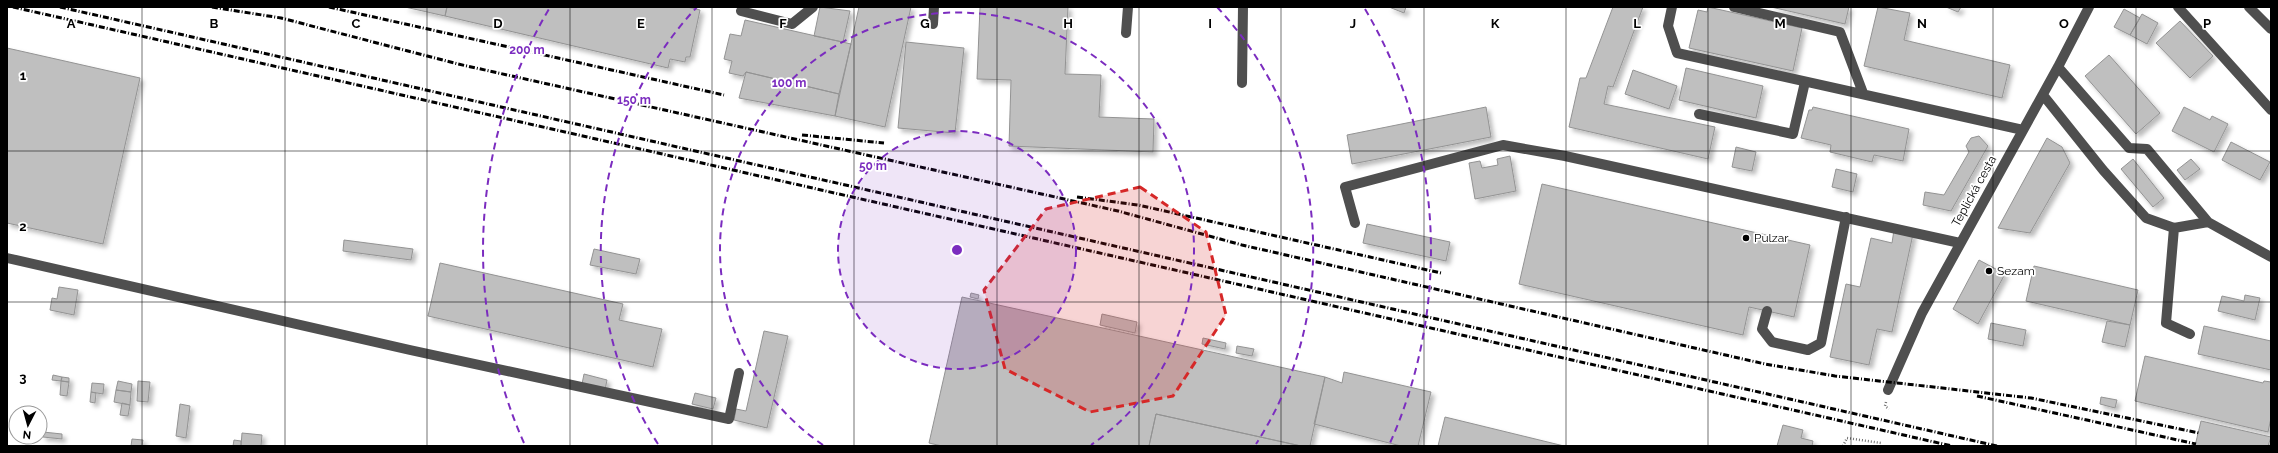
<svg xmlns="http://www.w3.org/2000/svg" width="2278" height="453" font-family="Raleway,sans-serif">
<defs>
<filter id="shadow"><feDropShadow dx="3.5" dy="3.5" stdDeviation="2" flood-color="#0004"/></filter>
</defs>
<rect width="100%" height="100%" fill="#fff"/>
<path fill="#bfbfbf" stroke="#939393" filter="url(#shadow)" d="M405 7H447L445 16Z
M447 7H687L700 10 690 57H686L685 62 670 59 668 68 445 16Z
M820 7 850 11 843 42 814 36Z
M859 7H911L885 127 835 116Z
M980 7H1068L1065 74 1101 75 1099 117 1154 119 1153 152 1009 146 1011 80 977 79Z
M1389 7H1406L1404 13Z
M1613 7H1643L1613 87 1608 86 1604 104 1715 127 1708 159 1569 127 1580 78H1586Z
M1708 7 1802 28 1793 71 1689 48 1698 10 1707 12Z
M1771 7H1849L1845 24Z
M1878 7 1910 13 1904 40 2010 65 2002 98 1864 66Z
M1946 7H1961L1958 12Z
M2124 9 2140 18 2130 35 2114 27Z
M2142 14 2158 23 2147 44 2130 35Z
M745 20 851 44 839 94 746 72 743 76 729 73 732 61 724 59 730 34 741 36Z
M2180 21 2213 56 2190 78 2156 43Z
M906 42 964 48 955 133 898 128Z
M7 48 140 78 103 244 7 223Z
M2109 55 2160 113 2136 134 2085 76Z
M1686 68 1763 86 1756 118 1679 100Z
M1633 70 1677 86 1669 109 1625 94Z
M746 72 839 94 835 116 739 98Z
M1486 107 1491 137 1352 164 1347 135Z
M1813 107 1909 129 1903 161 1874 155 1872 162 1830 152 1831 145 1801 138 1809 110H1812Z
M2184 107 2210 120 2212 116 2228 124 2214 152 2172 131Z
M1979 136 1988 146 1951 211 1923 205 1925 192 1944 195 1969 152 1966 146 1971 138Z
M2047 138 2062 147 2070 163 2030 233 1998 228Z
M2231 142 2270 162 2260 180 2222 160Z
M1736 147 1756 152 1752 171 1732 167Z
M1510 156 1516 191 1475 199 1469 163 1480 161 1482 168 1498 165 1497 159Z
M2133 159 2164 198 2153 207 2121 169Z
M2191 159 2200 169 2185 180 2177 170Z
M1836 169 1857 174 1853 192 1832 187Z
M1542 184 1810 245 1794 317 1749 307 1743 335 1519 284Z
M1367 224 1450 242 1446 261 1363 243Z
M1894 230 1913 234 1892 332 1877 329 1869 365 1830 357 1846 284 1860 287 1871 238 1892 243Z
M344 240 413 249 411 260 343 251Z
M594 249 640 259 636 274 590 265Z
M1979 260 2005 274 1978 324 1953 309Z
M440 263 623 304 619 320 662 329 653 367 428 316Z
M2034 266 2138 290 2130 325 2026 301Z
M59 287 78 290 74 315 50 310 52 298 57 299Z
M971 293 979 295 978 299 970 297Z
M2245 295 2260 298 2255 320 2218 311 2222 296 2244 301Z
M962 297 1325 377 1310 446H1301L1156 414 1149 446H942L929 443Z
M1102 314 1137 322 1135 333 1100 325Z
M2107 321 2130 325 2125 347 2102 342Z
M1991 323 2026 330 2023 346 1988 339Z
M2204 326 2271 341V370L2198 354Z
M764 331 788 336 767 428 734 420 736 409 746 411Z
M1203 338 1226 343 1225 349 1202 344Z
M1237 346 1254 349 1252 356 1236 353Z
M2145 356 2263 383 2264 381 2271 382V418L2268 432 2135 401Z
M1344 372 1431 392 1418 446H1401L1314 424 1325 377 1342 383Z
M584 374 607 380 605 390 582 384Z
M53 375 62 377 61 381 52 380Z
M62 377 69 378V382L61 381Z
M61 381 69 382 67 396 60 395Z
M118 381 132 384 131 392 116 390Z
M138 381 150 382 148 402 137 401Z
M92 383 104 384 103 394 91 392Z
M116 390 131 392 130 405 114 402Z
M91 392 96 393 95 403 90 402Z
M695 393 716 398 713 409 692 404Z
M2101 397 2117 400 2115 408 2100 404Z
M122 403 130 405 128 416 120 415Z
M180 404 190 406 186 438 176 436Z
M1156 414 1301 446H1149Z
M1445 417 1564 446H1438Z
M2201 421 2271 437 2268 446H2195Z
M1783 425 1803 430 1801 438 1813 441 1812 446H1777Z
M43 432 62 434V439L43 437Z
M242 433 262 435 261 446H241Z
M132 439 143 440 142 446H131Z
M234 440 241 441V446H233Z"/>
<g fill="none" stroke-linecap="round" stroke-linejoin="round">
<path stroke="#717171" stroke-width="2.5" stroke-dasharray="1 2" stroke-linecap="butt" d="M1886 402 1885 406 1889 409
M1843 446 1847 438 1881 443"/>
<path stroke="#4f4f4f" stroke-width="10" d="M1672 7 1668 26 1677 53 2023 130
M1734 7 1840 32 1863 93
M2178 7 2271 110
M2249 7 2271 29
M741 11 792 24 813 7
M933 24 934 7
M1126 33 1128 7
M2058 67 2129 148 2147 149 2208 222
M1242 83 1243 7
M2043 95 2103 170 2146 218 2174 228 2166 323 2190 334
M1699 114 1793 134 1805 82
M1355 223 1345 187 1503 145 1565 156 1960 243
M2174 228 2208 222 2271 257
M7 258 410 350 729 419 739 373
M1767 311 1762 329 1772 342 1808 350 1821 343 1846 217
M1888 390 1922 313 2058 67 2089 7"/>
<path stroke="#000" stroke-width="3" stroke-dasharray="6 2 1 2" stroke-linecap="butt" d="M13 7 1952 446
M60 7 1997 446
M212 7 281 18 458 64 1118 211 1242 245 1765 364 1835 376 2031 398 2199 433
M329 7 724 95
M802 135 884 143
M1077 197 1138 205 1441 273
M1977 396 2196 444"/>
</g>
<path fill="#d62828" fill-opacity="0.2" stroke="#d62828" stroke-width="3" stroke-dasharray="8 5" stroke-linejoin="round" d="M1140 187 1206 232 1226 315 1173 396 1090 412 1005 369 984 290 1046 209Z"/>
<path fill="none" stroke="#000" stroke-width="1" stroke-opacity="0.55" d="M142 7V446M285 7V446M427 7V446M570 7V446M712 7V446M854 7V446M997 7V446M1139 7V446M1281 7V446M1424 7V446M1566 7V446M1708 7V446M1851 7V446M1993 7V446M2136 7V446M7 151H2271M7 302H2271"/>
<circle cx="957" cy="250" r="119" fill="#7b2cbf" fill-opacity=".12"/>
<g fill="none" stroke="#7b2cbf" stroke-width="2" stroke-dasharray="7 5">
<circle cx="957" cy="250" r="119"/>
<path d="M823 445A237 237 0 1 1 1091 445"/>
<path d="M658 444A356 356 0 0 1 697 7M1217 7A356 356 0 0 1 1256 444"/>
<path d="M524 443A474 474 0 0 1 549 9M1365 9A474 474 0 0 1 1390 443"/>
</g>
<g fill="#000" stroke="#fff" stroke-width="1.5">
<circle cx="1746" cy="238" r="4"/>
<circle cx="1989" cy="271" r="4"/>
</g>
<g text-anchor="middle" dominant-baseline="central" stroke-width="3.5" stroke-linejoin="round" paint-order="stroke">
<g font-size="12" fill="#000" stroke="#fff">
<text transform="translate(1974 191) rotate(-61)">Teplická cesta</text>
</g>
<g font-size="12" fill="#000" stroke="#fff" text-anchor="start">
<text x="1754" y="238">Pulzar</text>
<text x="1997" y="271">Sezam</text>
</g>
</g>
<g font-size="13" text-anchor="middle" font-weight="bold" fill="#000" stroke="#fff" stroke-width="3.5" stroke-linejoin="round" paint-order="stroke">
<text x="71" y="28">A</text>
<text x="214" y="28">B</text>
<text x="356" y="28">C</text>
<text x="498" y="28">D</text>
<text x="641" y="28">E</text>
<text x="783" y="28">F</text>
<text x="925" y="28">G</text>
<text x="1068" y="28">H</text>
<text x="1210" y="28">I</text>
<text x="1353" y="28">J</text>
<text x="1495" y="28">K</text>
<text x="1637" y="28">L</text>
<text x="1780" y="28">M</text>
<text x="1922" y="28">N</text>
<text x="2064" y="28">O</text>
<text x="2207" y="28">P</text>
<text x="23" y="80">1</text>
<text x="23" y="231">2</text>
<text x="23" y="382">3</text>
</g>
<circle cx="957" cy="250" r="6" fill="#7b2cbf" stroke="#fff" stroke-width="2"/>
<g font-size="12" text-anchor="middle" font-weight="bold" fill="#7b2cbf" stroke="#fff" stroke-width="3.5" stroke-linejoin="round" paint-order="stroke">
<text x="527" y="54">200 m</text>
<text x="789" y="87">100 m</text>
<text x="634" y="104">150 m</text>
<text x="873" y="170">50 m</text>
</g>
<rect width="2278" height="453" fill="none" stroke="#000000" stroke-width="16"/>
<g transform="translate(28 425) rotate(186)"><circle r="19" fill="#ffffff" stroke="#999999"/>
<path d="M0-3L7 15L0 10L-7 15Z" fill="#000000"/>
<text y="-6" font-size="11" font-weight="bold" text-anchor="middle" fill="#000000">N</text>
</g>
</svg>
